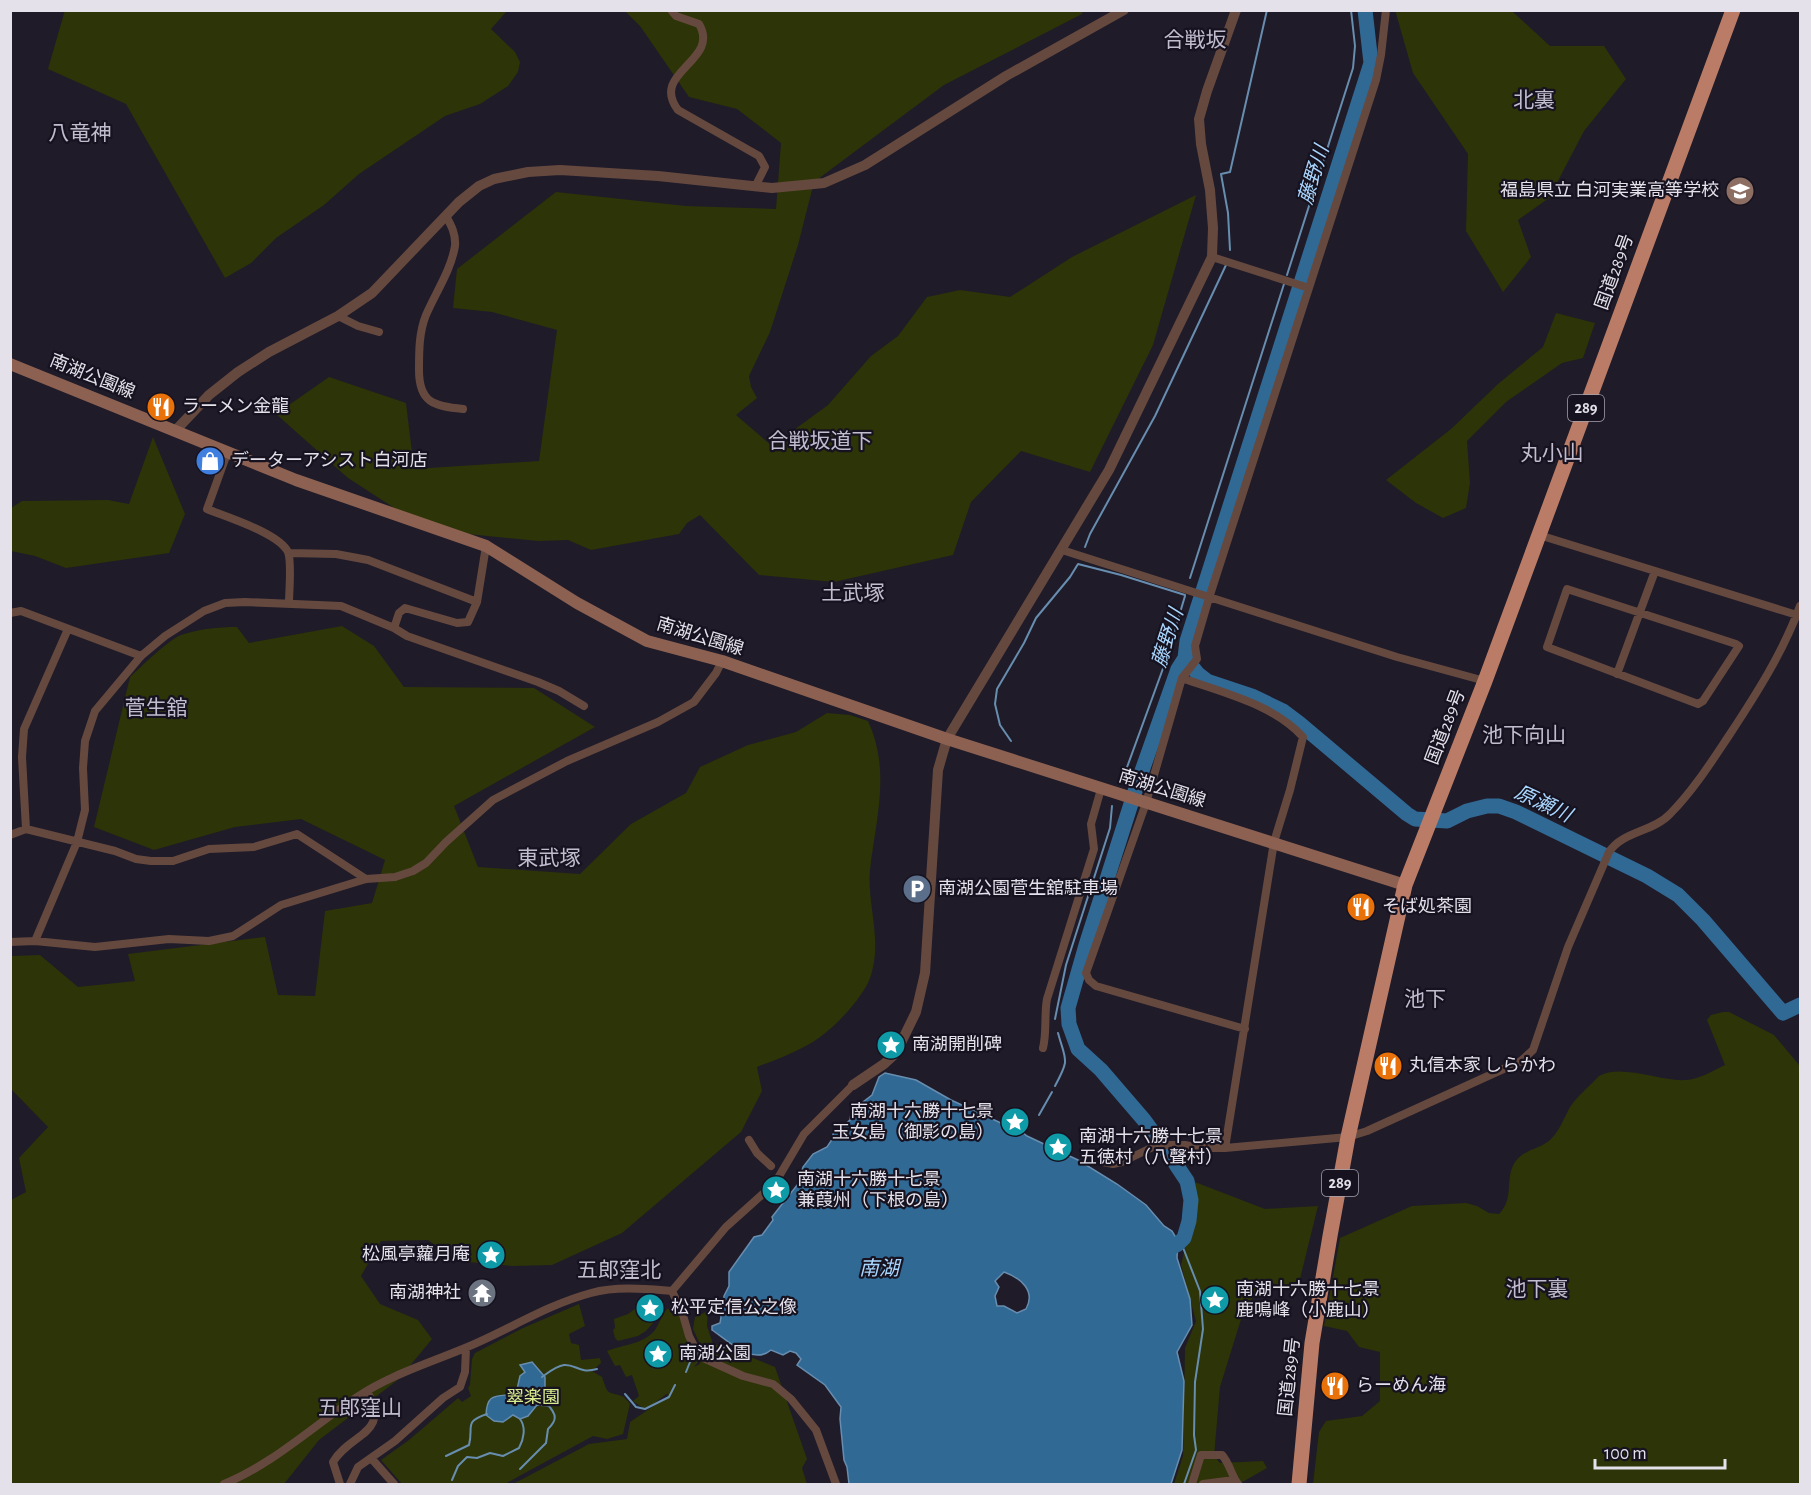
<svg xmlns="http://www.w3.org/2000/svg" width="1811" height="1495" font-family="'Alegreya Sans','Noto Sans JP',sans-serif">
<rect width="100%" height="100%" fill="#1f1b29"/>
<path fill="#2d3407" d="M65 10 507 11 491 29 515 52 520 62 518 72 508 86 480 104 445 116 359 174 324 205 276 238 251 263 225 278 126 104 48 69Z
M1395 10 1512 11 1550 46H1604L1626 79 1584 131 1549 198 1518 220 1531 257 1503 292 1466 231 1468 154 1413 73Z
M625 11H1083L1082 14 944 85 814 182 798 245 770 332 749 376 751 387 757 398 736 415 772 446 828 405 871 356 898 336 927 297 960 290 1010 297 1072 257 1196 195 1153 345 1090 472 1021 451 971 502 953 555 834 582 759 575 700 515 687 523 679 534 591 550 568 540 538 541 447 532 419 524 348 478 276 414 329 377 406 403 414 469 539 461 557 330 492 312 453 308 457 269 556 192 686 206 776 209 781 143 737 109 689 97 640 26Z
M1556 313 1595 323 1583 358 1562 363 1506 402 1467 441 1470 483 1466 508 1443 518 1416 503 1386 480 1451 429 1498 384 1543 347Z
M153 437 185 514 169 553 66 568 35 556 11 551V508L22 501 108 500 129 504Z
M342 626 374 646 404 687 534 688 595 727 454 806 478 867 580 874 631 824 686 793 700 767 748 745 796 732 827 713 850 715 868 721C891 771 876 818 870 870 868 893 874 915 875 938 876 953 874 970 868 983 855 1007 828 1035 804 1047 789 1055 773 1061 757 1067L762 1091 741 1132 622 1233 552 1265 512 1266 457 1261 428 1240 381 1241 361 1276 380 1304 418 1320 432 1339 399 1379 319 1440 284 1484H11V1200L26 1192 19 1158 48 1127 11 1089V956L40 955 78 987 135 981 128 954 265 937 278 995 315 996 325 911 372 903 385 860 301 819 235 827 154 850 94 827 130 677C142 666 167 641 181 635 199 629 218 627 237 627L249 643Z
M1723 1012H1729L1774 1035 1800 1066V1484H1313L1319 1432 1326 1421 1362 1416 1380 1401V1352L1359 1347 1347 1331 1324 1326 1340 1238 1412 1206 1466 1203 1477 1206 1489 1213 1499 1214C1515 1198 1504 1179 1515 1162 1524 1149 1541 1149 1551 1139 1560 1130 1564 1118 1570 1107 1577 1096 1590 1086 1599 1076 1621 1063 1662 1082 1686 1080 1698 1080 1714 1070 1725 1065L1707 1020 1711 1015Z
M1187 1179 1265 1209 1318 1206 1297 1291 1263 1280 1242 1316 1220 1387 1214 1456 1220 1463 1263 1461 1267 1468 1239 1484H1174L1183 1456 1185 1348 1196 1321 1181 1265 1191 1223Z
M645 1302 661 1304 653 1323 646 1331 638 1336 618 1341 615 1338 613 1330 615 1328 614 1319 628 1314Z
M579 1304 585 1326 569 1334 571 1343 579 1345 581 1360 600 1358 601 1363 592 1371 602 1377C609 1398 607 1390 624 1397L630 1404 623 1434 607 1439 593 1436 505 1484H402L381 1460 409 1440 458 1398 462 1402 471 1396 468 1388 470 1385 472 1359 475 1353 523 1328Z
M667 1309H677L691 1351 698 1362 694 1367 700 1364V1344L693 1329 695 1317 708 1311 707 1326 713 1344 726 1347 775 1367 807 1459 802 1468 807 1484H513L589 1444 627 1439 630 1422 667 1397 668 1393 649 1407 643 1408 633 1401 639 1396 632 1375 626 1377 620 1365 615 1366 607 1351C624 1344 642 1345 655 1330 659 1324 662 1315 667 1309Z"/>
<path fill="#316995" stroke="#678daf" stroke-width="1.5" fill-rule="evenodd" d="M885 1073 916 1080 951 1100 1003 1124 1019 1126 1021 1131 1027 1136 1078 1160 1117 1184 1146 1205 1164 1226 1172 1231 1178 1241 1177 1258 1190 1299 1192 1325 1177 1352 1184 1381 1182 1450 1171 1484H849L847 1467 844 1460 840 1419 841 1407 825 1385 797 1365 801 1359 796 1353 790 1351 783 1355 771 1350C753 1366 727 1340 712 1330V1326L720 1323 721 1317 718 1310 719 1306 723 1305 724 1296 729 1286V1272L754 1237 762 1235 773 1220 772 1217 798 1184 803 1167 813 1154 827 1147 833 1138V1134L850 1120 851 1113 855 1114 863 1102 872 1095 879 1077ZM1004 1272C1021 1278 1036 1291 1026 1309L1017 1313 1004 1306H997L995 1296 999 1287 995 1281Z
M532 1362 545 1377V1400L548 1406 537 1405 528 1416 520 1419 513 1415 503 1422 494 1421 486 1415C487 1392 496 1397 516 1394L520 1376 525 1372 520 1365Z"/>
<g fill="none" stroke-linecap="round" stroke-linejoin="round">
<path stroke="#678daf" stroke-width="2" d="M1230 250 1228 213 1221 174 1230 172 1267 10
M1287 275 1353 68 1355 46 1351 10
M1085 547 1090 534 1155 416 1226 265
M1190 578 1284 284
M1011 741 1000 725 995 704 997 689 1024 643 1036 618 1070 577 1078 564 1121 575 1185 595
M1122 781 1165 663 1185 596
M1055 1019 1066 965 1110 828 1112 806
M1055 1086C1070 1058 1066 1062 1058 1033
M1039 1115 1052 1092
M709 1353 723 1348 729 1343
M686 1372 690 1362 694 1359
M542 1377C549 1372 556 1366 564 1365 576 1364 579 1374 597 1369
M625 1394 636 1407 645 1409 669 1397 675 1385
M446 1456 469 1445C474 1426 463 1422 487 1414
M520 1469 546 1443 548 1429C557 1420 557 1415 548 1405
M452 1480 458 1466 467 1457 477 1458 490 1453 503 1456 519 1448C524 1439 526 1427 520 1419
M1184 1484 1196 1450 1194 1435 1195 1382 1203 1329 1200 1291 1182 1245 1184 1238"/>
<path stroke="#316995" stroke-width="15" d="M1185 658 1198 674 1207 681 1252 696 1283 711 1299 723 1407 814 1415 819 1447 821 1467 811 1487 806H1499L1516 812 1647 876 1678 895 1703 920 1783 1013 1800 1005
M1161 1253 1178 1244 1184 1238 1189 1221 1191 1200 1187 1181 1173 1160 1144 1120 1101 1070 1078 1049 1069 1024 1068 1008 1086 945 1137 785 1178 669 1185 658 1187 641 1371 63 1365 10"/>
<path stroke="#65493f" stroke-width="8" d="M671 10 676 16 699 24C721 61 649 72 678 110L759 156 765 167 755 187
M446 216C451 225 456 234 455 246 451 270 436 292 426 315 419 332 419 351 419 370 419 403 434 406 463 409
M1212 257 1309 288
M338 316 358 326 379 332
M228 451 207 509C226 517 279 533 288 552 292 562 289 591 289 603
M1539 535 1797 615
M1062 550 1397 657 1485 681
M289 553 336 554 368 560 477 602
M1567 589 1736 644 1739 646 1703 701 1698 704 1547 647Z
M10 613 21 611 141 656
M394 628 399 613 405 608 457 623 468 622 477 602 486 546
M1617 674 1655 571
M1182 678C1223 693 1273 704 1303 737L1290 790 1274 842 1225 1148
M26 829 22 757 24 729 68 629
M10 835 26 829 115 851 136 859 151 861H173L209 849 254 847 297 834 366 879
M35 941 77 842 85 810 83 768 85 741 95 711 141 656 165 636 204 611 225 603 245 602 341 606 394 628 407 636 538 682 559 691 584 706
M10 942 35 941 95 947 169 939 209 941 233 936 281 905 366 879 395 877 413 871 426 863 446 842 493 800 567 761 658 722 694 702 716 673 722 661
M1245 1029 1096 986 1089 980 1086 973 1146 803 1182 678 1197 659 1195 646 1209 598 1376 80 1381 55 1386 10
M1043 1048C1047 1032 1044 1015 1047 999L1094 849 1091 824 1101 789
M749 1140 757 1153 771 1166
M1103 1162 1113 1164 1122 1162 1157 1145H1185L1200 1148H1225L1348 1137 1367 1131 1521 1061 1533 1050 1568 947 1609 852C1623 831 1653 832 1670 814 1693 791 1712 761 1730 734 1757 693 1783 652 1800 606
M371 1458 394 1484
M224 1484C273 1464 313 1426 357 1397 390 1375 429 1363 465 1348 507 1331 546 1305 591 1293 617 1286 646 1289 672 1291
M340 1484 333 1462C351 1432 391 1435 367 1391
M350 1484 358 1467 395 1441 443 1398 460 1387 465 1372 466 1348
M836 1484 816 1430 791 1399 773 1384 743 1376 699 1356 689 1336 683 1315 672 1291 726 1227 775 1183 804 1134 853 1085
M1192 1484 1201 1455H1222C1230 1464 1231 1475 1238 1484
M1203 1484 1234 1480"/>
<path stroke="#65493f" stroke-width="10" d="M176 430 209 395 238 372 269 352 338 316 372 293 459 202 479 186 494 179 528 172 560 170 658 176 772 188 824 183 865 165 1006 76 1124 10
M853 1085 884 1064 896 1053 916 1012 925 973 938 770 947 739 1109 470 1212 257 1213 228 1210 190 1201 144 1199 119 1207 91 1236 10"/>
<path stroke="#8d6151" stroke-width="12" d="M10 364 296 480 486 546 577 603 647 641 722 661 947 739 1405 885"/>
<path stroke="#ba7c66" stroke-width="15" d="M1299 1484 1312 1343 1330 1236 1348 1137 1405 885 1485 681 1733 10"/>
</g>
<defs>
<g id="school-disc" transform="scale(1.5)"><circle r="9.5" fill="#8d6e63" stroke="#16121f"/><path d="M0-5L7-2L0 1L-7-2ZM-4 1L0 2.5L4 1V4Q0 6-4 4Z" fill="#fff"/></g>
<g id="restaurant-disc" transform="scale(1.5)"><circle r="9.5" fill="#e8710a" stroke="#16121f"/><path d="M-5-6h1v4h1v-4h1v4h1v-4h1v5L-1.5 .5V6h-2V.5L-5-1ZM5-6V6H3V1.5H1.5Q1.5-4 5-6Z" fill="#fff"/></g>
<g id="shop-disc" transform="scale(1.5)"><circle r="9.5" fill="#3f7fe0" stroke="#16121f"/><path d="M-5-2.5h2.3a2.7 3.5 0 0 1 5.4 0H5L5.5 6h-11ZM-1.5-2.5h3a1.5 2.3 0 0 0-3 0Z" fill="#fff"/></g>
<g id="parking-disc" transform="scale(1.5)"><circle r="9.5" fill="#5c6f8a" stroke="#16121f"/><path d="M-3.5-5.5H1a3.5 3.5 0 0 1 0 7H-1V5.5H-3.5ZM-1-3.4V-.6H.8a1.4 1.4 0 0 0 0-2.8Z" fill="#fff"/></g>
<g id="sight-disc" transform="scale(1.5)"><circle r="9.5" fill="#0f9aa8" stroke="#16121f"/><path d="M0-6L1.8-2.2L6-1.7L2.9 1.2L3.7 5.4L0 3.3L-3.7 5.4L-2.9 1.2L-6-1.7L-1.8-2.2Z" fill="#fff"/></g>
<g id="temple-disc" transform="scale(1.5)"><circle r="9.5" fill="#6b7280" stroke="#16121f"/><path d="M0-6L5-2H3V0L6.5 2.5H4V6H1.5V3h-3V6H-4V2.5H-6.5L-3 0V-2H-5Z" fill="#fff"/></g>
</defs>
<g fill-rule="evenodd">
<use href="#school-disc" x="1740" y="191"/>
<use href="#restaurant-disc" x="161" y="407"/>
<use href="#shop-disc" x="210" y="461"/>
<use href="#parking-disc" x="917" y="889"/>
<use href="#restaurant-disc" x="1361" y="907"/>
<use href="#sight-disc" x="891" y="1045"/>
<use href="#restaurant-disc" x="1388" y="1066"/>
<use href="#sight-disc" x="1015" y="1122"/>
<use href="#sight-disc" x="1058" y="1147"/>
<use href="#sight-disc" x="776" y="1190"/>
<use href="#sight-disc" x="491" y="1255"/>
<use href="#temple-disc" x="482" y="1293"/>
<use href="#sight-disc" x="1215" y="1300"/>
<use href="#sight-disc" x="650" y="1308"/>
<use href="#sight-disc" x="658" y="1354"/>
<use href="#restaurant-disc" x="1335" y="1386"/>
</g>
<g text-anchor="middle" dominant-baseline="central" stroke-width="4.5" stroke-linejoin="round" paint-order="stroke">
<g fill="#16121f" stroke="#a6a3ae" stroke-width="1.5">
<rect x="1568" y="395" width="36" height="26" rx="4.5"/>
<rect x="1322" y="1170" width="36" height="26" rx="4.5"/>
</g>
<g font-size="16" font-weight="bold" fill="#e4e1eb">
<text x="1586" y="408">289</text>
<text x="1340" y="1183">289</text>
</g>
<g font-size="18" fill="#e4e1eb" stroke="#16121f" text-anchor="start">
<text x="1719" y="191" text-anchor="end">福島県立 白河実業高等学校</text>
<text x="182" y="407">ラーメン金龍</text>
<text x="231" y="461">データーアシスト白河店</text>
<text x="938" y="889">南湖公園菅生舘駐車場</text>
<text x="1382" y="907">そば処茶園</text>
<text x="912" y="1045">南湖開削碑</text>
<text x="1409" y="1066">丸信本家 しらかわ</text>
<text x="994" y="1112" text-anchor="end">南湖十六勝十七景<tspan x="994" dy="21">玉女島（御影の島）</tspan></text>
<text x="1079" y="1137">南湖十六勝十七景<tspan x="1079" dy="21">五徳村（八聲村）</tspan></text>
<text x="797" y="1180">南湖十六勝十七景<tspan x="797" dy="21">兼葭州（下根の島）</tspan></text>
<text x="470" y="1255" text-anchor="end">松風亭蘿月庵</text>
<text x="1236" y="1290">南湖十六勝十七景<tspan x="1236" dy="21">鹿鳴峰（小鹿山）</tspan></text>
<text x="461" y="1293" text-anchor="end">南湖神社</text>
<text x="671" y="1308">松平定信公之像</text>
<text x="679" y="1354">南湖公園</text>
<text x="1356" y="1386">らーめん海</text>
</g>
<g font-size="18" fill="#e4e1eb" stroke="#16121f">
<text transform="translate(1615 272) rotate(-70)">国道289号</text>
<text transform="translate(92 377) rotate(22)">南湖公園線</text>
<text transform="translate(700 637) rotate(17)">南湖公園線</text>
<text transform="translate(1446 727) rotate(-69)">国道289号</text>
<text transform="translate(1162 789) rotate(17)">南湖公園線</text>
<text transform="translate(1290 1377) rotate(-84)">国道289号</text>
</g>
<g font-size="18" fill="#d9ed8e" stroke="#16121f">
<text x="533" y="1398">翠楽園</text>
</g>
<g font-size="20" font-style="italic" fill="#a9d6fe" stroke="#16121f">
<text transform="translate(1314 175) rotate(-73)">藤野川</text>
<text transform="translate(1168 638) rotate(-72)">藤野川</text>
<text transform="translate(1543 804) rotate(25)">原瀬川</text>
<text x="879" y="1269">南湖</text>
</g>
<g font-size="21" fill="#c2bccf" stroke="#16121f">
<text x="1195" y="40">合戦坂</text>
<text x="1534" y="100">北裏</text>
<text x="80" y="133">八竜神</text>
<text x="820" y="441">合戦坂道下</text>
<text x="1552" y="453">丸小山</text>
<text x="853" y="593">土武塚</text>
<text x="156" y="708">菅生舘</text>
<text x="1524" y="735">池下向山</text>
<text x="549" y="858">東武塚</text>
<text x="1425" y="999">池下</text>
<text x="619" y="1270">五郎窪北</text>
<text x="1537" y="1289">池下裏</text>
<text x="360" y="1408">五郎窪山</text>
</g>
</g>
<rect width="1811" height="1495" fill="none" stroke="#e4e1eb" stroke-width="24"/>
<path d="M1595 1459v9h130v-9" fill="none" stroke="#e4e1eb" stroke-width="3"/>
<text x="1604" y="1459" font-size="18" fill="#e4e1eb" stroke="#16121f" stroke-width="4.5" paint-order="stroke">100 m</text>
</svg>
